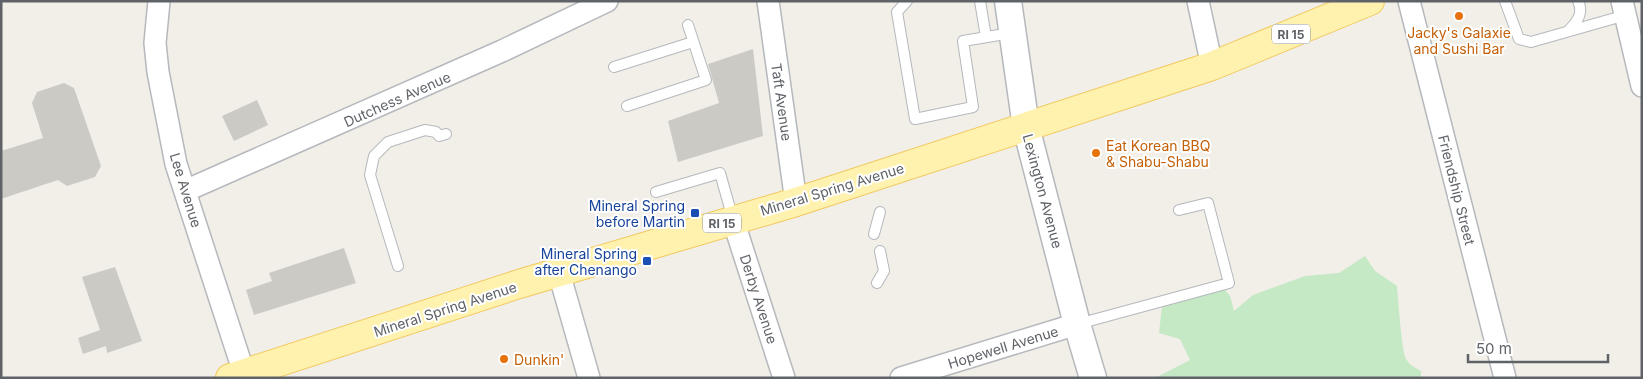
<svg xmlns="http://www.w3.org/2000/svg" width="1643" height="379" font-family="Inter,sans-serif">
<rect width="100%" height="100%" fill="#f1efe8"/>
<path fill="#c5e8c5" d="M1365 256 1375 271 1397 286C1398 298 1402 354 1406 359 1409 365 1416 368 1421 371V378H1155L1190 360 1180 339 1159 333 1163 297 1219 283 1230 296 1234 311 1253 295 1305 276 1339 273Z"/>
<path fill="#cccac5" d="M753 49 763 136 678 162 668 121 719 103 708 64Z
M64 83 74 88 101 166 95 177 67 186 58 180 1 199V151L43 138 32 103 37 92Z
M257 100 268 125 234 141 222 116Z
M344 248 356 283 254 315 246 290 272 281 269 273Z
M115 267 142 341 107 353 106 346 83 354 78 338 100 330 82 277Z"/>
<g fill="none" stroke-linecap="round" stroke-linejoin="round">
<g stroke="#b5b8bc" stroke-width="12">
<path id="service" d="M907 1 897 12 915 119 973 107 963 41 1011 33
M980 1 986 37
M1505 1 1519 39 1531 42 1626 15
M1569 30C1577 22 1584 13 1578 1
M614 67 693 42
M627 106 706 80 688 25
M656 192 720 173 733 219
M874 234 880 212
M398 266 370 175 374 156 388 142 425 130 436 132 439 136 446 134
M877 283 884 271 880 251
M1078 324 1229 283 1208 203 1179 210"/>
</g>
<g stroke="#b5b8bc" stroke-width="24">
<path id="minor" d="M159 1 155 43 158 72 176 164 244 373
M768 1 796 202
M1198 1 1212 66
M1409 1 1505 378
M1622 1 1642 86
M185 191 502 51 607 1
M733 220 784 378
M559 273 589 378
M901 378 1077 324"/>
</g>
<g stroke="#b5b8bc" stroke-width="29">
<path id="tertiary" d="M1008 1 1026 127 1077 324 1093 378"/>
</g>
<g stroke="#f2c960" stroke-width="30">
<path id="primary" d="M230 378 519 284 796 202 1212 66 1370 1"/>
</g>
<use href="#service" stroke="#fff" stroke-width="10"/>
<use href="#minor" stroke="#fff" stroke-width="21"/>
<use href="#tertiary" stroke="#fff" stroke-width="26"/>
<use href="#primary" stroke="#fff2af" stroke-width="28"/>
</g>
<g fill="#e8710a" stroke="#fff" stroke-width="2">
<circle cx="1459" cy="16" r="5"/>
<circle cx="1096" cy="153" r="5"/>
<circle cx="504" cy="359" r="5"/>
</g>
<g fill="#1a4fb4" stroke="#fff" stroke-width="2">
<rect x="690" y="208" width="10" height="10" rx="2.5"/>
<rect x="642" y="256" width="10" height="10" rx="2.5"/>
</g>
<g text-anchor="middle" dominant-baseline="central" stroke-width="4" stroke-linejoin="round" paint-order="stroke">
<g fill="#fff" stroke="#8f9295" stroke-width="1">
<rect x="1272" y="24.5" width="38" height="19" rx="4"/>
<rect x="703" y="213.5" width="38" height="19" rx="4"/>
</g>
<g font-size="12" font-weight="bold" fill="#5f6368">
<text x="1291" y="34">RI 15</text>
<text x="722" y="223">RI 15</text>
</g>
<g font-size="14" fill="#c56008" stroke="#fff" text-anchor="start">
<text x="1459" y="32" text-anchor="middle">Jacky's Galaxie<tspan x="1459" dy="16">and Sushi Bar</tspan></text>
<text x="1106" y="145">Eat Korean BBQ<tspan x="1106" dy="16">&amp; Shabu-Shabu</tspan></text>
<text x="514" y="359">Dunkin'</text>
</g>
<g font-size="14" fill="#5f6368" stroke="#fff">
<text transform="translate(397 99) rotate(-24)">Dutchess Avenue</text>
<text transform="translate(782 102) rotate(82)">Taft Avenue</text>
<text transform="translate(832 189) rotate(-17)">Mineral Spring Avenue</text>
<text transform="translate(186 190) rotate(73)">Lee Avenue</text>
<text transform="translate(1457 190) rotate(76)">Friendship Street</text>
<text transform="translate(1043 191) rotate(75)">Lexington Avenue</text>
<text transform="translate(759 299) rotate(72)">Derby Avenue</text>
<text transform="translate(445 309) rotate(-18)">Mineral Spring Avenue</text>
<text transform="translate(1003 347) rotate(-17)">Hopewell Avenue</text>
</g>
<g font-size="14" fill="#164399" stroke="#fff" text-anchor="end">
<text x="685" y="205">Mineral Spring<tspan x="685" dy="16">before Martin</tspan></text>
<text x="637" y="253">Mineral Spring<tspan x="637" dy="16">after Chenango</tspan></text>
</g>
</g>
<rect width="1643" height="379" fill="none" stroke="#5f6368" stroke-width="5"/>
<path d="M1468 354v8h140v-8" fill="none" stroke="#5f6368" stroke-width="2.5"/>
<text x="1476" y="354" font-size="15" fill="#5f6368" stroke="#ffffff" stroke-width="4" paint-order="stroke">50 m</text>
</svg>
